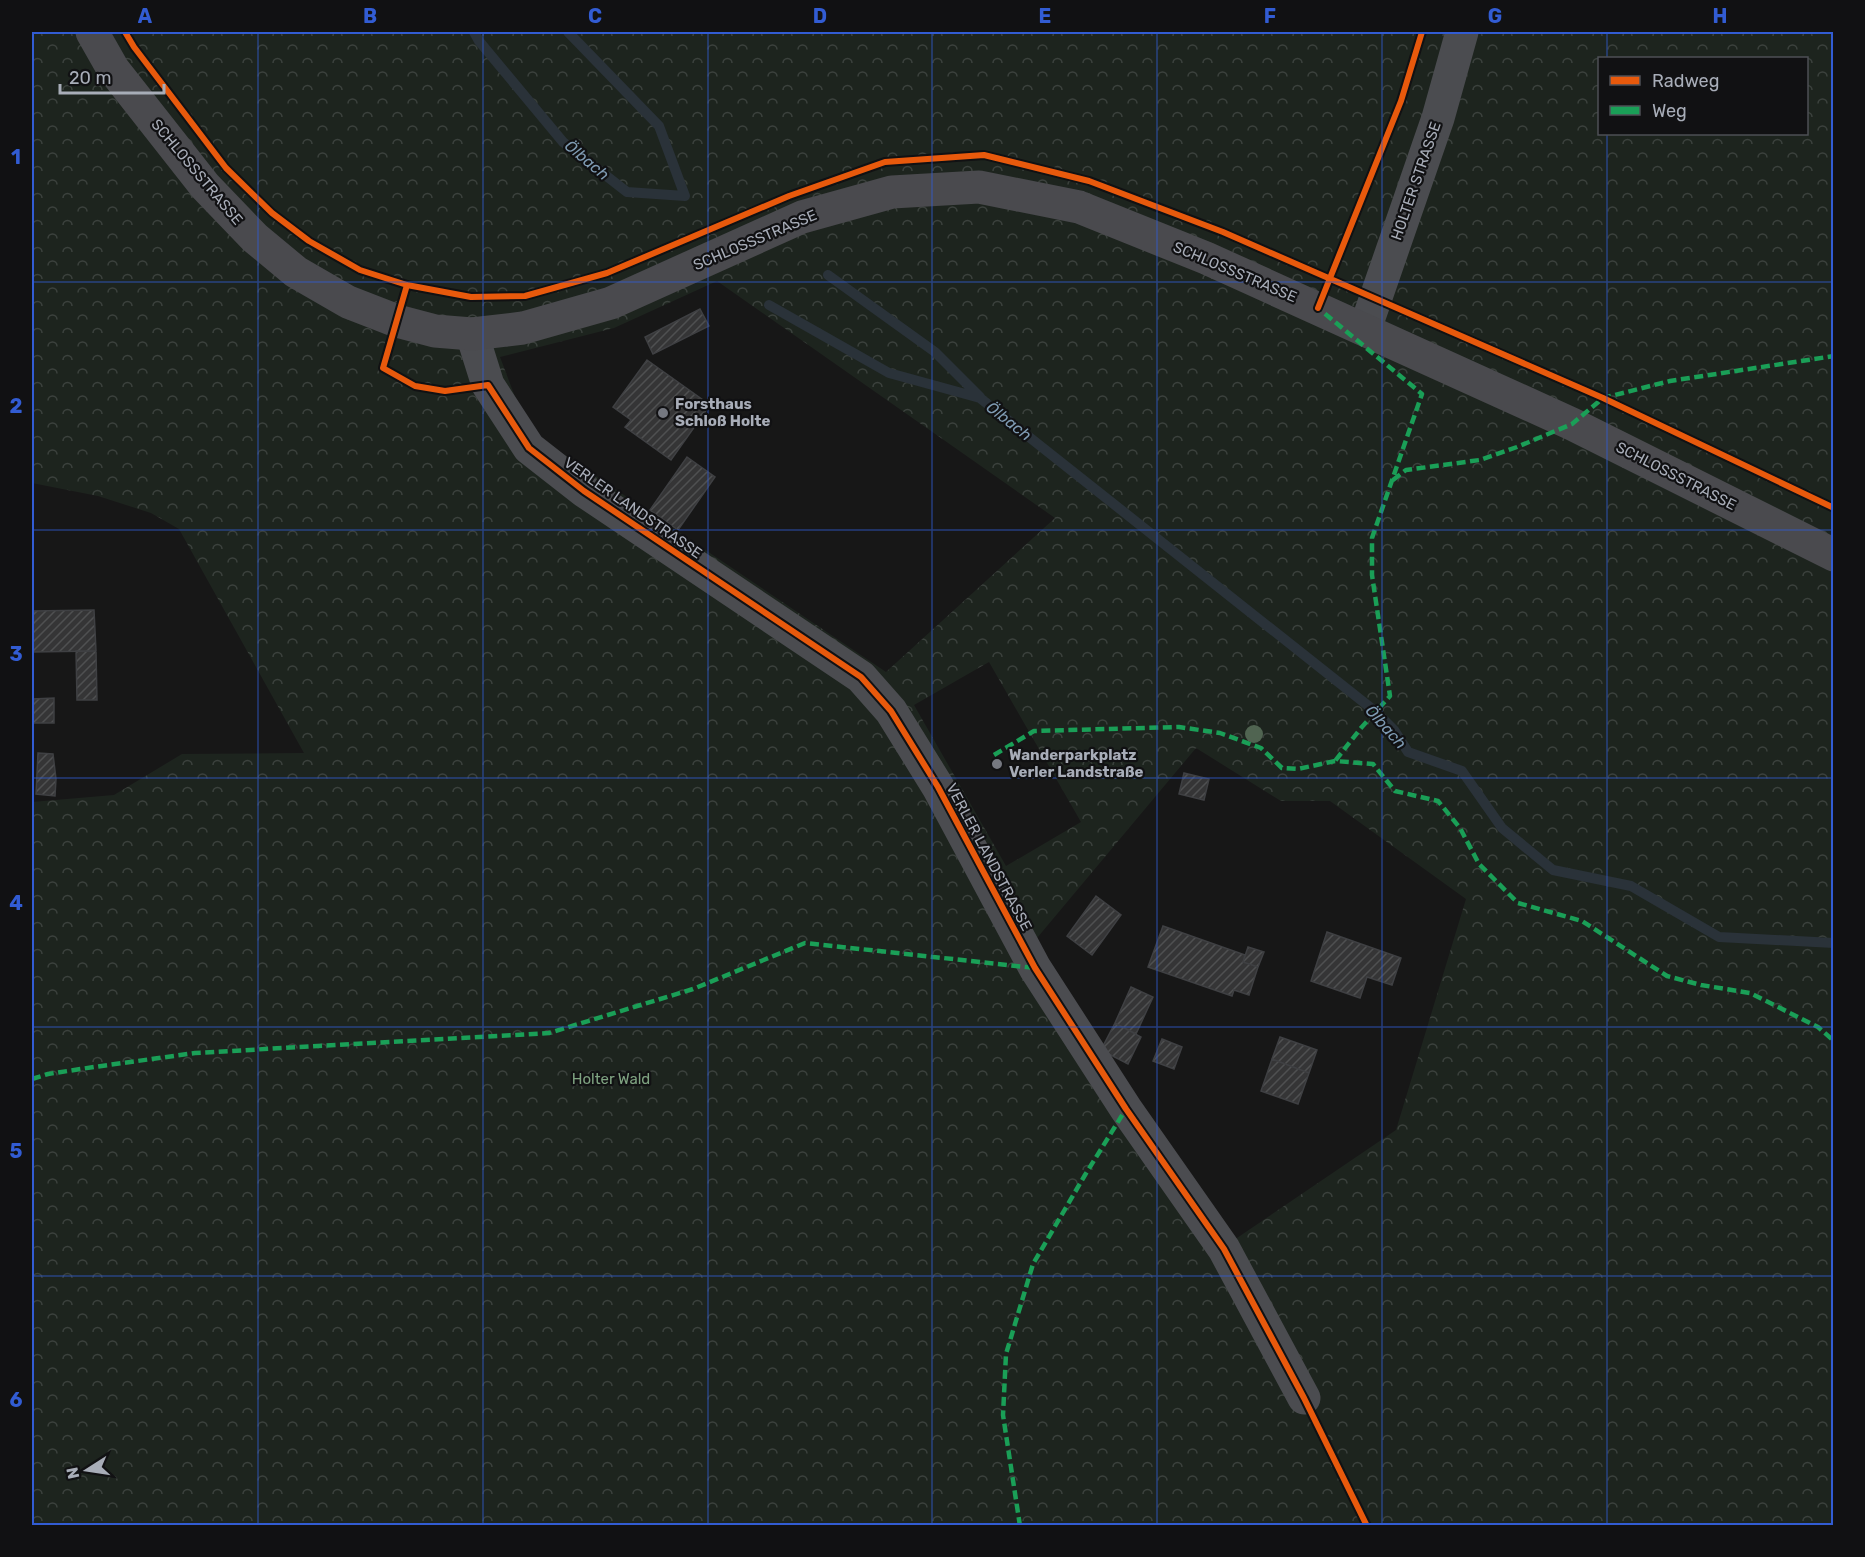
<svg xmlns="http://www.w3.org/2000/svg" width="1865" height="1557" font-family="Rubik,sans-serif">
<defs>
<pattern id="forest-crowns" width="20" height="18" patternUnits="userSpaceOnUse" patternTransform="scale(1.5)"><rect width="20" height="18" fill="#1d241e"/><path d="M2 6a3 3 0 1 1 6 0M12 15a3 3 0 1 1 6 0" fill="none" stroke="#3b413d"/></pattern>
<pattern id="building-hatch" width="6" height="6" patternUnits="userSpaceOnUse" patternTransform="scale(1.5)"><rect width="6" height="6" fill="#353536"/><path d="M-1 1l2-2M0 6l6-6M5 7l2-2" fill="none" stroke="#4f5051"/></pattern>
</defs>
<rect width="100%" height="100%" fill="#171717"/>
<path fill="url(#forest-crowns)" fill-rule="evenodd" d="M32 32H1833V1525H32V802L114 795 182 754 304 753 179 529 151 513 98 496 32 483ZM1600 58H1806V134H1600ZM717 281 1055 518 886 672 544 441 520 410 500 357 614 328ZM989 662 1081 822 1006 866 914 705ZM1196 748 1281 801H1330L1466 899 1396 1130 1234 1240 1096 1057 1037 938Z"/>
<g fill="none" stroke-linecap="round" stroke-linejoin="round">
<path stroke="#2a3239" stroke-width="10" d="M474 32 479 41 563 142 627 192 685 196 659 126 568 32
M828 275 935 352 980 397
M769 305 889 373 980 398 1376 712 1394 730 1408 752 1462 771 1502 828 1553 870 1631 886 1719 937 1834 943"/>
</g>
<path fill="url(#building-hatch)" stroke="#3f4043" stroke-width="1.5" d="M700 309 709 326 653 354 645 337Z
M647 360 710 405 671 460 625 427 631 420 613 407Z
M687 457 715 477 678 530 650 510Z
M94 610 96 651 32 652V611Z
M76 651H96L97 700H77Z
M54 698V723H32V699Z
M38 753 53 754 56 779 55 796 36 794Z
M1184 773 1209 779 1204 800 1179 794Z
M1096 896 1121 915 1092 955 1067 936Z
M1163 926 1245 955 1243 962 1258 967 1249 995 1234 990 1232 996 1148 967Z
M1327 932 1401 958 1392 985 1367 977 1360 998 1311 981Z
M1248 947 1264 952 1258 967 1243 962Z
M1131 987 1153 997 1136 1034 1115 1023Z
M1115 1023 1141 1037 1128 1064 1101 1050Z
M1280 1037 1317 1050 1309 1073 1272 1059Z
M1162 1039 1182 1047 1174 1069 1153 1061Z
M1272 1059 1309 1073 1298 1104 1261 1091Z"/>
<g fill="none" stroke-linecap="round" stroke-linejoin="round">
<path stroke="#4b4c50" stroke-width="33" d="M472 334 488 385 529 448 584 491 861 677 891 711 938 787 1035 968 1126 1109 1224 1249 1304 1398"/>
<path stroke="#4b4c50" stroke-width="33" d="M1365 329 1438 118 1462 32"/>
<path stroke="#4a4a4e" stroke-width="33" d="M92 32 113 69 205 186 255 238 296 272 348 302 397 321 435 331 472 334 523 328 611 303 802 217 892 192 979 187 1079 207 1206 258 1572 424 1834 555"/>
<path stroke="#1a9f57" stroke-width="4.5" stroke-dasharray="9 4.5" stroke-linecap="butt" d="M1320 304 1318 308 1422 394 1372 538V575L1390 696 1361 728 1335 761
M1393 480 1406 470 1480 460 1517 447 1572 424 1603 398 1615 395 1670 381 1834 356
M994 755 1034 731 1179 727 1220 733 1261 748 1282 768 1298 769 1335 761 1373 764 1395 791 1438 801 1460 828 1479 864 1518 903 1582 921 1667 976 1701 985 1750 993 1818 1027 1834 1041
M32 1079 48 1074 94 1067 195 1053 549 1033 693 989 805 943 1035 968
M1020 1526 1003 1415 1006 1354 1033 1264 1085 1175 1126 1109"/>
<g stroke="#111113" stroke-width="10">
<path id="cycleway" d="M125 32 134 47 226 168 272 213 309 241 360 270 407 285 471 297 525 296 607 273 789 196 885 162 984 155 1089 181 1223 232 1603 398 1834 508
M407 285 383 368 415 386 445 391 488 385 529 448 584 491 861 677 891 711 938 787 1035 968 1126 1109 1224 1249 1304 1398 1367 1526
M1318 308 1401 101 1422 32"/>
</g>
<use href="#cycleway" stroke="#e8590c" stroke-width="6"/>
</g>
<circle fill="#506451" cx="1254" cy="734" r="9"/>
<path fill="none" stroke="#325cd3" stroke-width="1.5" stroke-opacity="0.55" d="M258 32V1526M483 32V1526M708 32V1526M932 32V1526M1157 32V1526M1382 32V1526M1607 32V58M1607 134V1526M32 282H1834M32 530H1834M32 778H1834M32 1027H1834M32 1276H1834"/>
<g fill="#757880" stroke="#111113" stroke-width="2">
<circle cx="663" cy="413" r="6"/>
<circle cx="997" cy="764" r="6"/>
</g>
<g text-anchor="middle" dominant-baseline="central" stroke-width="4.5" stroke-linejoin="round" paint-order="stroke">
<g font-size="15" fill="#a8adb8" stroke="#111113">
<text transform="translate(197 172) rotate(50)">SCHLOSSSTRASSE</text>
<text transform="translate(1416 181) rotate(-71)">HOLTER STRASSE</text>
<text transform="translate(755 240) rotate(-23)">SCHLOSSSTRASSE</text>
<text transform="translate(1235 272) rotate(23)">SCHLOSSSTRASSE</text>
<text transform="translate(1676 476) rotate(27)">SCHLOSSSTRASSE</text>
<text transform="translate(633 508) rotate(35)">VERLER LANDSTRASSE</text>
<text transform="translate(989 857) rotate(62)">VERLER LANDSTRASSE</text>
</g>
<g font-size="15" font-weight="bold" fill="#a8adb8" stroke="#111113" text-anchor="start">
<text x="675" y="404">Forsthaus<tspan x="675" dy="17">Schloß Holte</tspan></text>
<text x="1009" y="755">Wanderparkplatz<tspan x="1009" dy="17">Verler Landstraße</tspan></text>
</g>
<g font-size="15" fill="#7fa381" stroke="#111113">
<text x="611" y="1079">Holter Wald</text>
</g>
<g font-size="16" font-style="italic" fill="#7f9bb3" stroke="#111113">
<text transform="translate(587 160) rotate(40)">Ölbach</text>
<text transform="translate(1009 421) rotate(38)">Ölbach</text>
<text transform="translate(1386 727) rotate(48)">Ölbach</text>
</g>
</g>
<rect width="1865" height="1557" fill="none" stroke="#111113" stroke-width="66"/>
<rect x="1598" y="57" width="210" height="78" fill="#111113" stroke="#4d4f55" stroke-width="1.5"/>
<rect x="1610" y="76" width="30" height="9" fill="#e8590c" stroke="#4d4f55" stroke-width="1.5"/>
<text x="1652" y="87" font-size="18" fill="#a8adb8">Radweg</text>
<rect x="1610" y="106" width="30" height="9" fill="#1a9f57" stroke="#4d4f55" stroke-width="1.5"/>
<text x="1652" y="117" font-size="18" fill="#a8adb8">Weg</text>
<g transform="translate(87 1470) rotate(258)" stroke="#111113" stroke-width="4.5" paint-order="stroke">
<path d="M0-4.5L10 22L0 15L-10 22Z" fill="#a8adb8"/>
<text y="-9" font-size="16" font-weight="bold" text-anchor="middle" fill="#a8adb8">N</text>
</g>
<path d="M60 84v9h104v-9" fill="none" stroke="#a8adb8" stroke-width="3"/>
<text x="69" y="84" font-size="18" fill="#a8adb8" stroke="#111113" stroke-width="4.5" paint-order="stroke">20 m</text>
<rect x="33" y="33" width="1799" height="1491" fill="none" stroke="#325cd3" stroke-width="2"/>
<g font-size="20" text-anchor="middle" font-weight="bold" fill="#325cd3">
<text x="145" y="23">A</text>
<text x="370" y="23">B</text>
<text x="595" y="23">C</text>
<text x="820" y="23">D</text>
<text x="1045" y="23">E</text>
<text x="1270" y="23">F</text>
<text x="1495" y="23">G</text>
<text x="1720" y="23">H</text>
<text x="16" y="164">1</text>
<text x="16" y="413">2</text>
<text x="16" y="661">3</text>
<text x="16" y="910">4</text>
<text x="16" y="1158">5</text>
<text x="16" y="1407">6</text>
</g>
</svg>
